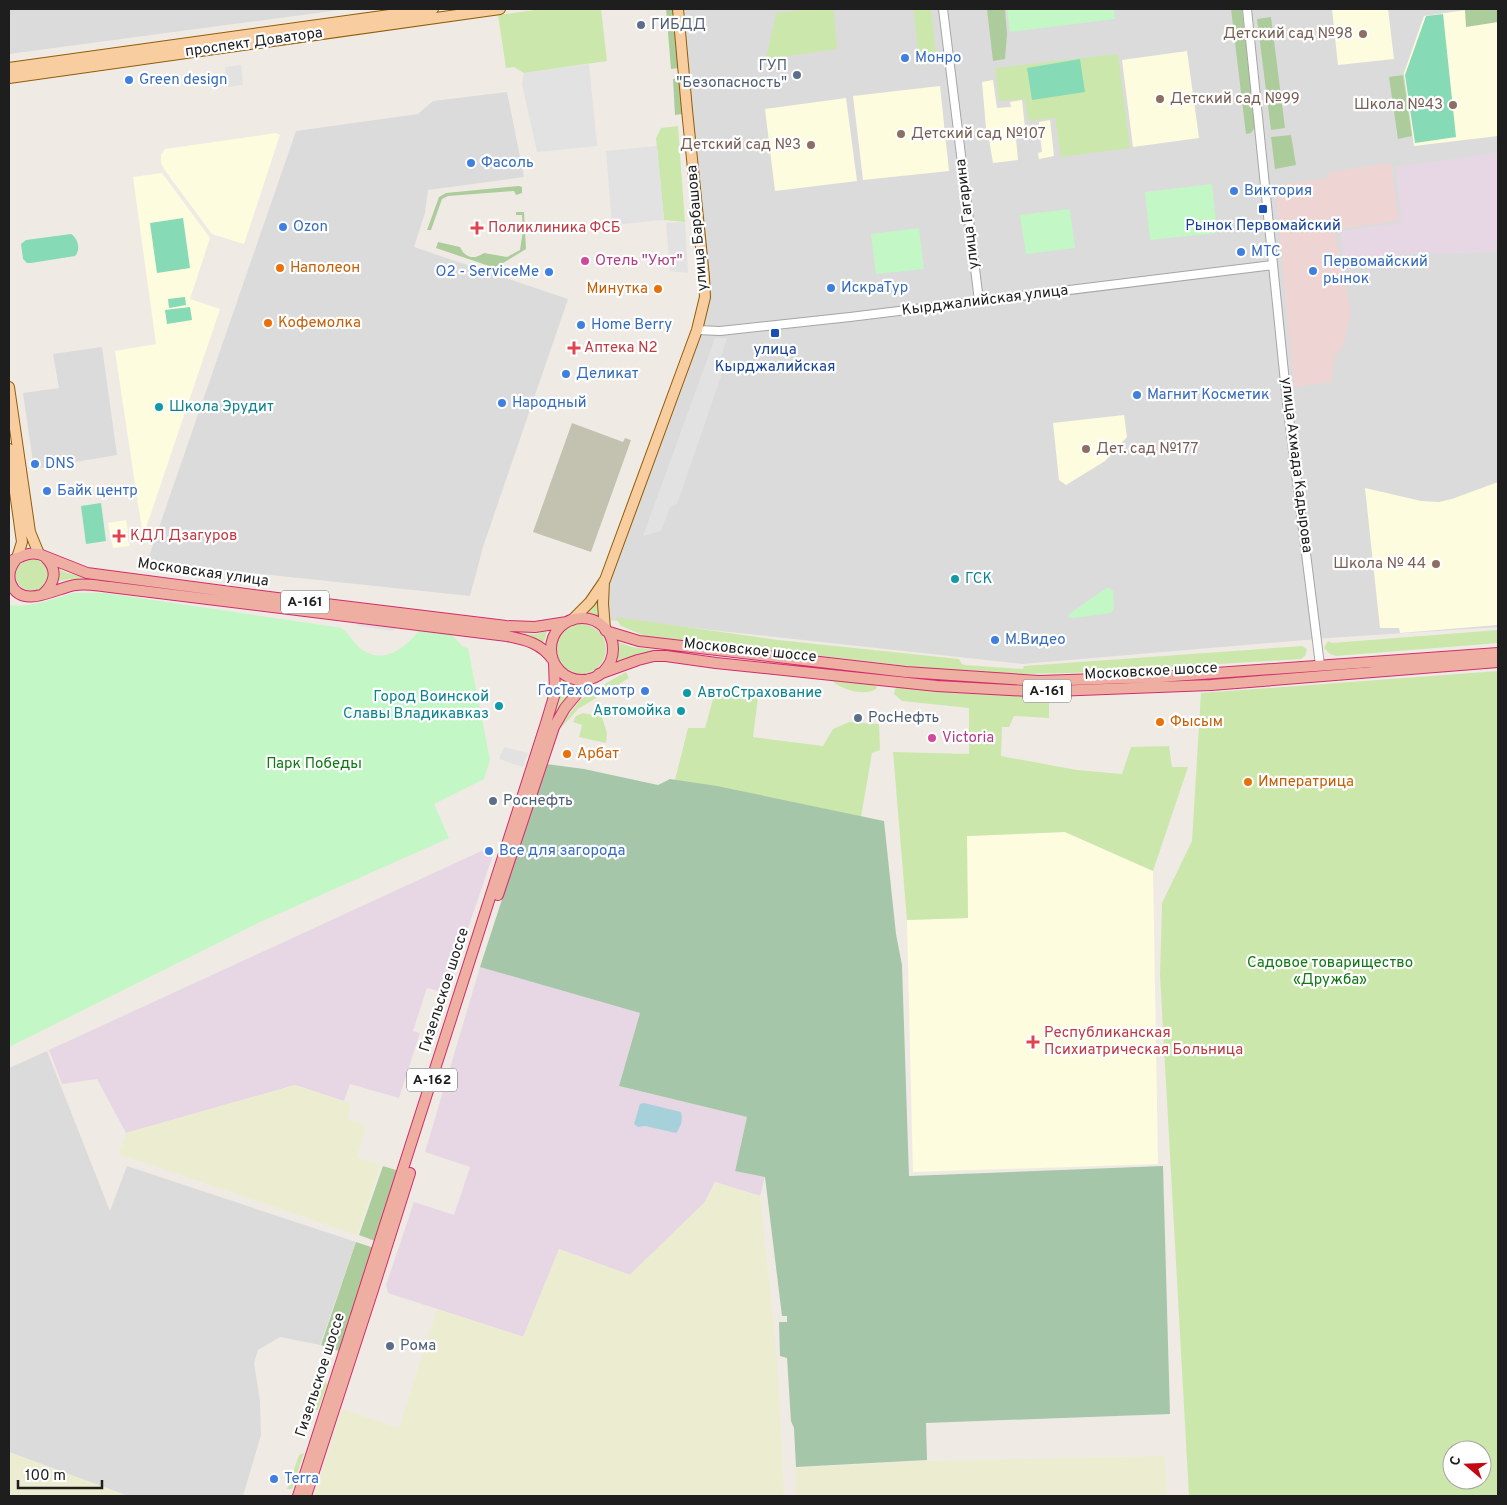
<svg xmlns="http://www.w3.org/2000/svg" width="1507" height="1505" font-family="Overpass,sans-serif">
<rect width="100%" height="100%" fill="#efebe4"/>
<path fill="#dcdbdb" d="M9 9H347L9 54Z
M678 9H1498V627L1328 638 1022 664 638 622 603 620 605 580 705 297Z
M507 92 524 177 428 190 425 213 414 247 568 299 483 547 470 596 147 562 296 131 418 114 433 101Z
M102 347 117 455 34 469 23 393 59 388 53 354Z
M47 1051 110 1211 127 1166 356 1242 320 1345 280 1337 258 1350 254 1363 260 1401 261 1435 243 1496H128L9 1452V1068Z"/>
<path fill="#efd4d4" d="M1391 163 1399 221 1334 229 1351 312 1343 345 1334 358 1331 382 1294 387 1275 185 1328 178 1329 172Z"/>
<path fill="#e7d7e5" d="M1498 153V252L1408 254 1344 259 1341 231 1402 223 1396 167Z
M490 847 492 858 446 993 427 988 413 1031 420 1033 399 1098 350 1084 344 1101 295 1085 126 1133 97 1079 62 1084 49 1050Z
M480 967 640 1013 619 1086 747 1117 735 1170 765 1176 760 1196 715 1182 705 1202 630 1275 559 1249 524 1337 388 1293 386 1285 414 1202 454 1215 470 1167 425 1152Z"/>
<path fill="#fefcde" d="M1332 9H1388L1394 59 1338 65Z
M1473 9H1498V136L1414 146 1404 73 1424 16Z
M1187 51 1199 138 1133 147 1122 60Z
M993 80 997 108 1011 107 1010 102 1022 100 1025 128 1039 126V122L1050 120 1054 156 1039 159 1038 153 1042 152 1040 135 1016 139 1018 160 993 163 989 139H987L982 82Z
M940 86 949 171 863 180 853 96Z
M846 98 857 181 775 191 765 109Z
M276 133 280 135 244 244 212 234 164 169 161 163V155L165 149Z
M162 173 210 238 190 299 220 309 146 528 142 530 115 351 156 344 133 177Z
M1124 415 1127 437 1105 461 1066 485 1059 480 1053 423Z
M1498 482V625L1400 633 1399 628H1380L1365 488 1421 501 1439 502 1452 499Z
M126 520 128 531 125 532 130 546 113 548 108 523Z
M1065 832 1153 871 1158 1164 913 1172 907 920 968 918 966 836Z"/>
<path fill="#c3c2b0" d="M572 423 623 442 625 438 631 440 591 552 533 532Z"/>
<path fill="#ecedd0" d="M295 1085 351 1104 347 1119 366 1125 357 1157 380 1165 357 1235 119 1154 126 1133Z
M715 1182 760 1196 777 1359 784 1496H314L342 1409 399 1428 437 1309 523 1337 559 1249 630 1275 705 1202Z
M9 1452 128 1496H9Z
M1165 1456 1167 1496H795V1468L924 1461Z"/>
<path fill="#cce7ac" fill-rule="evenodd" d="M542 9H601L607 61 524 73 514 67 506 68 498 15Z
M813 9H832L834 13 837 49 766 59 776 13Z
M931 9 937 63 919 65 914 10Z
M1118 54 1130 148 1061 157 1055 118 1028 121 1025 99 999 101 995 68Z
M678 126 685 222 664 220 656 138 661 128Z
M15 574a17 17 0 1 1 34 0a17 17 0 1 1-34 0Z
M56 568 67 573 93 578V581L70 579 55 582Z
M599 592 600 617 584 613Z
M615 617 778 640 959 659 962 664 965 665 1023 669 1024 666 1302 646 1307 649 1305 656 1301 659 1073 673 1022 674 934 669 645 636 621 626Z
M556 649a25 25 0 1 1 50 0a25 25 0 1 1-50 0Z
M1498 630V643L1336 656 1330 654 1324 648 1328 641 1332 643Z
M547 631 544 643 521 635 522 633 535 634Z
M618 642 632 647 659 650 630 657 615 664 619 651Z
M1498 671V1496H1189L1160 975 1162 903 1192 841 1201 693ZM1452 1450H1482V1480H1452Z
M626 672 629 678 578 709 561 728V725L580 700 608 682Z
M829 678 875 685 877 688C866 698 838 689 829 678Z
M559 679 567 683 578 685 550 724Z
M898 687 1049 695V718L1014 716 1009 727H1002L1001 756 1077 770 1122 774 1131 747 1169 746 1172 767H1188L1153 871 1065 832 967 836 968 918 907 920 893 752 969 754V708L902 701 894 694 895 689Z
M715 692 758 698 753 737 823 746 833 729 849 722 879 724 880 750 872 753 861 817 675 780 688 728H705Z
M583 713 602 717 607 733 606 743 579 737 582 725 573 722 576 716Z
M323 1380 326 1382 327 1385 318 1410 314 1411 312 1408 320 1382Z
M304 1453 292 1489H287L299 1455Z"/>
<path fill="#accc9b" d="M666 9H674L678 68 671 69Z
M987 9H1005L1007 34 1005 59 993 61Z
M1231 9 1242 10 1255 127 1251 133 1246 134Z
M1476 9H1498V22L1466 27 1465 10Z
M1271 17 1285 128 1271 130 1257 19Z
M1403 75 1412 136 1398 139 1389 77Z
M680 78 682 114 675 115 673 79Z
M1291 135 1296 165 1275 169 1271 137Z
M519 186 522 187V193L516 195 514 191 448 196 442 199 431 230H427L439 197 446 193Z
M516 212H524L526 249 495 268 436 248 438 242 460 247C465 258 474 260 484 253L507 257 520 250 523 230 522 215H516Z
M383 1166 399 1171 375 1241 359 1235Z
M356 1242 374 1248 339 1351 321 1345Z"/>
<path fill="#a6c6aa" d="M546 764 584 769 658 785 670 779 717 786 884 821 896 934 902 965 909 1176 1163 1166 1170 1414 926 1423 927 1460 796 1467 794 1428 791 1421 787 1358 780 1356 779 1322H787V1316H782L765 1177 735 1171 747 1117 619 1086 640 1013 480 967Z"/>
<path fill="#c3f7c5" d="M1007 9H1114L1115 19 1010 32Z
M1212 184 1217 233 1150 240 1145 192Z
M1070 209 1075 248 1026 254 1020 215Z
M919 228 924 269 876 274 871 234Z
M1108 587 1113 591 1114 609 1111 613 1073 618 1068 617 1069 614Z
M74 593H105L342 628C349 634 354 643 361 649 383 665 405 649 419 630L451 634 463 647 468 648 490 760 484 779 434 804 449 838 258 923 9 1047V605C32 608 51 599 74 593Z"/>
<path fill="#86dab5" d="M1443 14 1456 137 1415 143 1405 75 1426 16Z
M1080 59 1085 92 1032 100 1027 68Z
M183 218 190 268 157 273 150 223Z
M71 234C78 238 81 250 75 256L31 263H27L23 259 21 244 26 240Z
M185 297 186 305 169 308 168 299Z
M190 307 192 320 167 324 165 310Z
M101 503 106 541 86 544 81 506Z"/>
<path fill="#e2e2e2" d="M589 64 597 146 537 152 522 84 524 73Z
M241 65 243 85 228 87 225 67Z
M657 146 664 220 612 225 606 151Z
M685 222 688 273 670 271 666 223Z
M715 338H727L721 357 725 365 677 504 670 507 661 531 643 536Z
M353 619 399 625 393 631 358 626Z
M504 747 528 753 523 767 499 759Z"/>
<path fill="#a7d1da" d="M644 1103 681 1112C683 1120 681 1127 676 1133L645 1126 638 1127 634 1124 640 1104Z"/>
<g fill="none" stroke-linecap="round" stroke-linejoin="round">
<g stroke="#a5a5a5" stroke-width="10">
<path id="tertiary" d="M943 9 979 301
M1247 9 1287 402 1320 665
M697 330 720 331 850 317 1273 265"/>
</g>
<g stroke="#915c07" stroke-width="12">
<path id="primary" d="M9 68 433 9
M9 78 500 9
M9 387 30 532 39 554
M9 449 22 542 17 558
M604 581 603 604 605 629
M572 620 590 602 605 580 697 330 705 297 704 277 687 110 678 9"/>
</g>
<g stroke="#d22c6d" stroke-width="12">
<path id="trunk" d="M17 558C11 566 7 574 11 584 22 610 56 588 75 585 86 583 99 586 110 587L507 636C526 640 541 643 553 660
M13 560C23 556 28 552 39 554L87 573 285 599 506 626 535 627 567 622
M43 594C55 583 58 570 46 558
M551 649a31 31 0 1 1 62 0a31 31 0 1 1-62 0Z
M606 631 639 641 906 672 1039 681 1159 677 1498 653
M599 674 638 660 654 656H666L716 663 937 686 1028 691H1054L1211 685 1498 662
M498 895 554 727 565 708 589 679
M298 1496 546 723 555 693 554 662
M306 1496 373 1290 410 1173"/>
</g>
<use href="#tertiary" stroke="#fff" stroke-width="8"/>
<use href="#primary" stroke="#f8cea0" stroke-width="10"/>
<use href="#trunk" stroke="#eeaea2" stroke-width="10"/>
</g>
<g fill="#5c6f8a" stroke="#fff" stroke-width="2">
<circle cx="641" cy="25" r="5"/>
<circle cx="797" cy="75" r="5"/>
<circle cx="858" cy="718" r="5"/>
<circle cx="493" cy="801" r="5"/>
<circle cx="390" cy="1346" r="5"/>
</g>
<g fill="#8d6e63" stroke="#fff" stroke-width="2">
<circle cx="1363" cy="34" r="5"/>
<circle cx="1160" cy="99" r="5"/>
<circle cx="1453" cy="105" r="5"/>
<circle cx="901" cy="134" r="5"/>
<circle cx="811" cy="145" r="5"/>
<circle cx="1086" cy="449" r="5"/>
<circle cx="1436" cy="564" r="5"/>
</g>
<g fill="#3f7fe0" stroke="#fff" stroke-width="2">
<circle cx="905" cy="58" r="5"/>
<circle cx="129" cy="80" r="5"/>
<circle cx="471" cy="163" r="5"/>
<circle cx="1234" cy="191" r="5"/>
<circle cx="283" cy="227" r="5"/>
<circle cx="1241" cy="252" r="5"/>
<circle cx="1313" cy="271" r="5"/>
<circle cx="549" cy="272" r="5"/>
<circle cx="831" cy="288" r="5"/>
<circle cx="581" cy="325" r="5"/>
<circle cx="566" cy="374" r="5"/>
<circle cx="1137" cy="395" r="5"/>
<circle cx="502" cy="403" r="5"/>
<circle cx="35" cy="464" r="5"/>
<circle cx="47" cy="491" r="5"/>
<circle cx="995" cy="640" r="5"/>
<circle cx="645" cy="691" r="5"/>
<circle cx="489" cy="851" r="5"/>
<circle cx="274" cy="1479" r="5"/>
</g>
<g fill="#1a4fb4" stroke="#fff" stroke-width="2">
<rect x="1258" y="204" width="10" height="10" rx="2.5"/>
<rect x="770" y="328" width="10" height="10" rx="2.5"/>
</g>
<g fill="#e0444e" stroke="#fff" stroke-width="2">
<path d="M474.5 220.5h5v5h5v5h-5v5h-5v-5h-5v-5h5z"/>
<path d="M571.5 340.5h5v5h5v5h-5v5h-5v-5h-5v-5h5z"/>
<path d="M116.5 528.5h5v5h5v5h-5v5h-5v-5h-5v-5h5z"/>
<path d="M1030.5 1034.5h5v5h5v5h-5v5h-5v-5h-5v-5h5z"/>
</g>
<g fill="#d1479c" stroke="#fff" stroke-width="2">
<circle cx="585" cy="261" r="5"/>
<circle cx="932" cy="738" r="5"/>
</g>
<g fill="#e8710a" stroke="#fff" stroke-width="2">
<circle cx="280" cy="268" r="5"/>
<circle cx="658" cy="289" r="5"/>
<circle cx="268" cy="323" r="5"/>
<circle cx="1160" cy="722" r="5"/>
<circle cx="567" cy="754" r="5"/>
<circle cx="1248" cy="782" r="5"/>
</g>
<g fill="#0f9aa8" stroke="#fff" stroke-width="2">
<circle cx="159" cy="407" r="5"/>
<circle cx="955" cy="579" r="5"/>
<circle cx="687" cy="693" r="5"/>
<circle cx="499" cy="706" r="5"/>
<circle cx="681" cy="711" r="5"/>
</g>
<g text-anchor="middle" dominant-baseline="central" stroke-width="4.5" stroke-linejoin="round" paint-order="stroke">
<g fill="#fff" stroke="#626262" stroke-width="1">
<rect x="281" y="590.5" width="48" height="23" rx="4"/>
<rect x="1023" y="679.5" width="48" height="23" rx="4"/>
<rect x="407" y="1068.5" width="50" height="23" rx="4"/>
</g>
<g font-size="14" font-weight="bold" fill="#1e1e1e">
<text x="305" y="602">А-161</text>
<text x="1047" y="691">А-161</text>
<text x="432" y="1080">А-162</text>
</g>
<g font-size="15" fill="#4e5e75" stroke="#fff" text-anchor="start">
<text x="651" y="25">ГИБДД</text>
<text x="787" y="66" text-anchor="end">ГУП<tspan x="787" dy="17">"Безопасность"</tspan></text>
<text x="868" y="718">РосНефть</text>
<text x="503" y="801">Роснефть</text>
<text x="400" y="1346">Рома</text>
</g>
<g font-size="15" fill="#785e54" stroke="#fff" text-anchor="end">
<text x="1353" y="34">Детский сад №98</text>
<text x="1170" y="99" text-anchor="start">Детский сад №99</text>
<text x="1443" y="105">Школа №43</text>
<text x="911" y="134" text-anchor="start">Детский сад №107</text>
<text x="801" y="145">Детский сад №3</text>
<text x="1096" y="449" text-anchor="start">Дет. сад №177</text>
<text x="1426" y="564">Школа № 44</text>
</g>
<g font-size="15" fill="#1e1e1e" stroke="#fff">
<text transform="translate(254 43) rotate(-8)">проспект Доватора</text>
<text transform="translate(968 214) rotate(-97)">улица Гагарина</text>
<text transform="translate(698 228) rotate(-95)">улица Барбашова</text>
<text transform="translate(985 301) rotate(-7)">Кырджалийская улица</text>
<text transform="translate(1296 465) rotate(83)">улица Ахмада Кадырова</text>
<text transform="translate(203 573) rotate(8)">Московская улица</text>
<text transform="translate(750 651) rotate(6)">Московское шоссе</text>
<text transform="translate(1151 672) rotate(-3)">Московское шоссе</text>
<text transform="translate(445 990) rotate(-72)">Гизельское шоссе</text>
<text transform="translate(321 1375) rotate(-72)">Гизельское шоссе</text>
</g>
<g font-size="15" fill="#366cbe" stroke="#fff" text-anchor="start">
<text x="915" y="58">Монро</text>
<text x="139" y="80">Green design</text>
<text x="481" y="163">Фасоль</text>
<text x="1244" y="191">Виктория</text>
<text x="293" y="227">Ozon</text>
<text x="1251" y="252">МТС</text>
<text x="1323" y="262">Первомайский<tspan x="1323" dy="17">рынок</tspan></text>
<text x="539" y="272" text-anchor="end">О2 - ServiceMe</text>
<text x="841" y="288">ИскраТур</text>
<text x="591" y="325">Home Berry</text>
<text x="576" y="374">Деликат</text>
<text x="1147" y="395">Магнит Косметик</text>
<text x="512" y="403">Народный</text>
<text x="45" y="464">DNS</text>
<text x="57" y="491">Байк центр</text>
<text x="1005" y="640">М.Видео</text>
<text x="635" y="691" text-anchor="end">ГосТехОсмотр</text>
<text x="499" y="851">Все для загорода</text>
<text x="284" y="1479">Terra</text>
</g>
<g font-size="15" fill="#164399" stroke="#fff">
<text x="1263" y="226">Рынок Первомайский</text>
<text x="775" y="350">улица<tspan x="775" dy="17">Кырджалийская</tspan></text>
</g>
<g font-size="15" fill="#be3a42" stroke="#fff" text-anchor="start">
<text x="488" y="228">Поликлиника ФСБ</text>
<text x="584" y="348">Аптека N2</text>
<text x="130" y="536">КДЛ Дзагуров</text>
<text x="1044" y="1033">Республиканская<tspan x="1044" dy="17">Психиатрическая Больница</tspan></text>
</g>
<g font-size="15" fill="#b23c85" stroke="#fff" text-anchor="start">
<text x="595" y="261">Отель "Уют"</text>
<text x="942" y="738">Victoria</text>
</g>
<g font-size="15" fill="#c56008" stroke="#fff" text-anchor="start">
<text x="290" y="268">Наполеон</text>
<text x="648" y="289" text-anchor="end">Минутка</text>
<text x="278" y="323">Кофемолка</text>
<text x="1170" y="722">Фысым</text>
<text x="577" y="754">Арбат</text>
<text x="1258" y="782">Императрица</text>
</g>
<g font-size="15" fill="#0d838f" stroke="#fff" text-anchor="start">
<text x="169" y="407">Школа Эрудит</text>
<text x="965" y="579">ГСК</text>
<text x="697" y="693">АвтоСтрахование</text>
<text x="489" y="697" text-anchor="end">Город Воинской<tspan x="489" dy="17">Славы Владикавказ</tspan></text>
<text x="671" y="711" text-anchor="end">Автомойка</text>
</g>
<g font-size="15" fill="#107814" stroke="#fff">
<text x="314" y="764">Парк Победы</text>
<text x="1330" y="963">Садовое товарищество<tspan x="1330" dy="17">«Дружба»</tspan></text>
</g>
</g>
<rect width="1507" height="1505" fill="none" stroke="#1e1e1e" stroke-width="20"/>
<g transform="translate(1467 1465) rotate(289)"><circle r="24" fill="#ffffff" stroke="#a5a5a5"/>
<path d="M0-4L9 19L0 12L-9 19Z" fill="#c30912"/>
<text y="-8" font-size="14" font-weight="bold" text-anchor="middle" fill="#1e1e1e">С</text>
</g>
<path d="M18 1480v8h84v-8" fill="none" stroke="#1e1e1e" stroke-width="2.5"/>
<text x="25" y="1480" font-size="15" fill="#1e1e1e" stroke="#ffffff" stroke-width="4" paint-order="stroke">100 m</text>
</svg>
